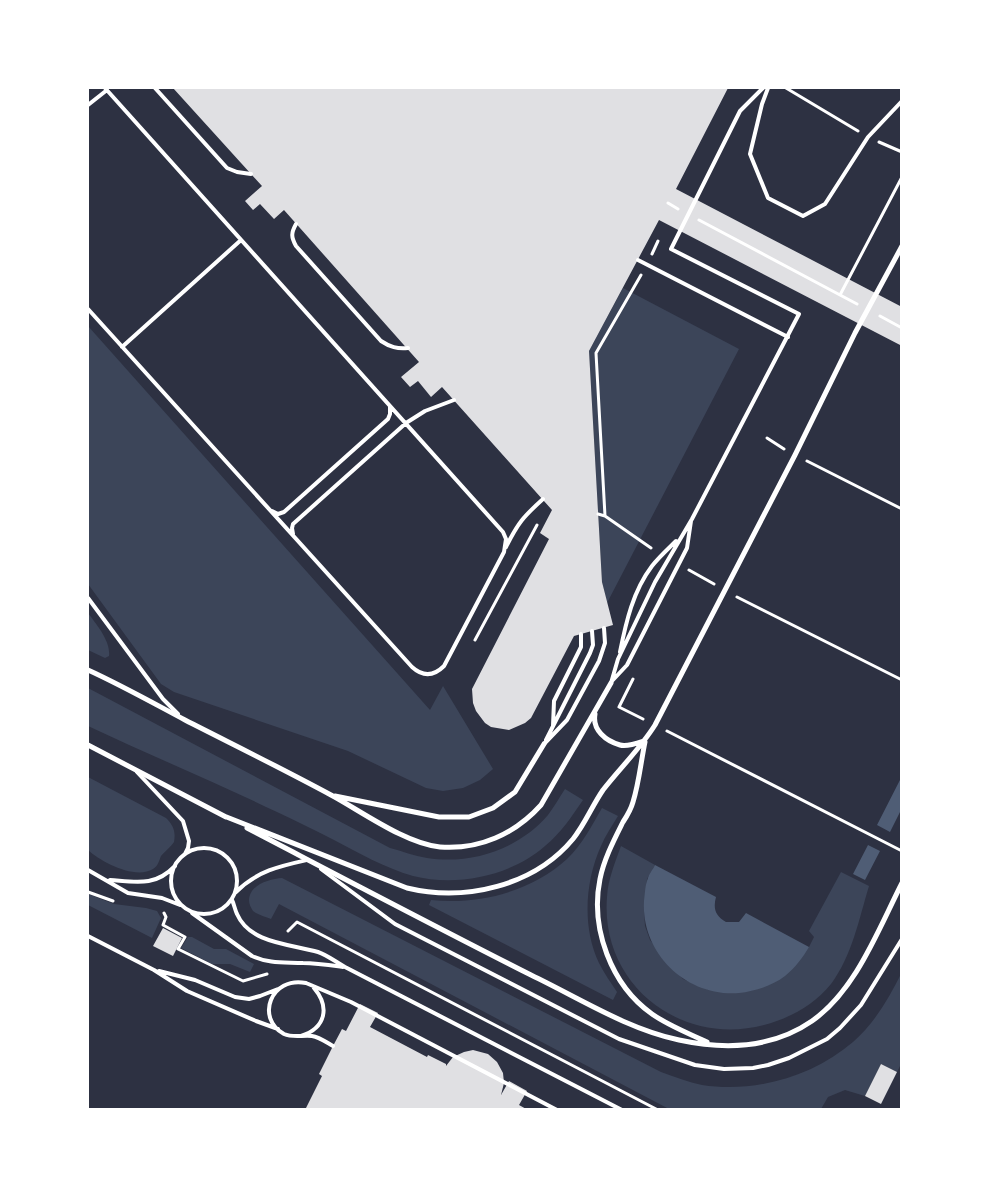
<svg xmlns="http://www.w3.org/2000/svg" width="989" height="1197" font-family="Signika,sans-serif">
<rect width="100%" height="100%" fill="#2d3142"/>
<path fill="#3c4559" d="M623 288 739 349 607 603 602 582 589 351Z
M88 326 430 710 443 686 493 769 480 780 463 788 443 791 426 788 348 751 174 692 161 684 88 584Z
M88 613C96 624 111 641 109 656L105 658 88 650Z
M88 688 390 848C402 851 414 856 427 858 471 865 519 849 548 815 554 807 559 798 565 789L583 800C572 816 561 833 545 846 511 876 457 887 413 876 385 868 359 853 334 840 315 830 296 821 277 812 214 782 150 755 88 726Z
M88 777 166 818C173 825 176 831 174 842 171 847 165 851 161 856 159 861 158 866 153 869 135 880 101 862 88 850Z
M602 808 618 816C612 826 605 836 601 846 585 881 582 928 599 963 604 973 611 983 617 992L613 1000 429 905 431 900C478 905 531 892 567 859 582 845 592 825 602 808Z
M621 846 655 865 647 879 644 911 645 926 650 940 683 979 709 990 809 947 814 937 809 931 841 872 869 886C859 919 852 956 831 984 814 1005 790 1018 764 1025 681 1047 600 985 607 897 608 879 615 863 621 846Z
M282 878 661 1072C675 1077 688 1082 702 1085 755 1093 812 1077 853 1042 874 1024 889 998 901 974V1064L897 1072 881 1064 865 1096 845 1090 828 1097 821 1109H669L279 904 271 919C266 917 258 915 253 911 251 908 249 904 249 900 250 884 270 879 282 878Z
M88 894 114 904 146 908 157 911 161 918 152 938 88 905Z
M188 937H192L214 949H226L254 964 250 972 230 964H212L181 948Z"/>
<path fill="#4f5d75" d="M901 778V810L890 832 877 825Z
M868 845 880 851 865 880 853 874Z
M655 865 716 897C713 908 715 916 726 922H739L746 913 809 947C803 957 795 968 785 976 772 986 755 991 739 993 686 997 641 953 644 901 645 894 645 885 648 878 649 874 653 869 655 865Z"/>
<path fill="#e0e0e3" d="M173 88H728L676 189 902 307V346L659 220 589 351 602 582 613 625 574 636 531 718 525 723 509 730 491 727 485 723 476 711 473 703 472 689 549 539 540 533 552 510 442 387 431 397 418 381 410 387 401 377 419 362 284 210 274 219 260 204 253 210 245 201 262 186Z
M163 928 182 938 173 956 153 946Z
M360 1004 378 1013 370 1027 427 1057 428 1055 446 1064V1066L453 1057 464 1052 473 1050 488 1054 497 1062 503 1073 504 1083 501 1095 509 1081 527 1091 519 1105 528 1110H305L322 1076 319 1074 333 1046 342 1029 346 1031Z
M881 1064 897 1072 881 1104 865 1096Z"/>
<g fill="none" stroke-linecap="round" stroke-linejoin="round">
<path stroke="#fff" stroke-width="3" d="M786 88 858 131
M879 142 902 152
M668 203 678 209
M699 220 857 304
M652 254 658 241
M840 295 902 177
M880 316 902 328
M767 438 784 449
M807 461 902 509
M598 514 605 516 651 548
M605 516 596 353 641 275
M689 570 714 584
M737 597 902 680
M475 640 537 525
M633 679 619 707 643 719
M667 731 900 850
M88 892 113 901
M164 913 166 917 163 925 185 937 178 949 243 981 267 974
M288 931 297 922 658 1110"/>
<path stroke="#fff" stroke-width="4" d="M155 88 227 168 237 172 251 174
M768 88 762 104 750 154 768 198 803 216 825 204 868 137 902 101
M88 105 107 90
M296 224C291 233 291 237 296 246L381 341C390 347 397 349 408 348
M638 260 788 337
M88 309 412 667C423 677 434 676 444 666L504 552 506 539 503 532 105 88
M122 347 241 240
M272 511 278 514 284 512 388 419 390 414V406
M293 534 292 528 293 524 406 423 425 411 454 400
M506 547C518 523 523 517 543 499
M88 598 163 699 178 714
M620 652C626 622 633 591 652 566 659 557 668 549 676 541
M612 681 627 665 687 548 691 521
M611 683 618 659 655 582 692 519 799 314 671 249 740 111 763 88
M553 726 554 701 581 647V634
M546 740 590 653 593 645 592 631
M544 744 567 720 599 661 605 643 604 628
M137 772 183 821 189 841 188 848 185 854
M171 881a33 33 0 1 1 66 0a33 33 0 1 1-66 0Z
M321 869 395 924 619 1039 695 1065 724 1069 753 1068 768 1065 789 1058 827 1039 840 1028 861 1005 902 939
M88 870 128 893 162 898 180 905
M110 880C136 882 155 887 175 866
M236 892C257 871 280 866 307 860
M232 900C234 904 235 910 237 914 250 944 291 944 318 952 327 955 336 962 345 967L622 1110
M192 913 252 956C269 964 285 962 303 963 316 963 329 965 343 967
M88 936 154 970 187 991 256 1021 278 1029
M159 971 195 980 235 997 249 999 260 996 278 989
M306 983 351 1002 557 1110
M306 983C271 976 255 1018 284 1034 293 1038 302 1035 312 1036 319 1037 326 1042 333 1046
M301 1036C326 1028 330 1007 314 988"/>
<path stroke="#fff" stroke-width="5" d="M88 670C121 685 153 703 185 720 234 745 283 769 331 795 361 811 406 844 440 847 479 850 515 834 541 805L611 683
M595 714C592 730 606 741 620 745 627 747 638 743 644 741
M645 742C641 761 639 783 633 802 631 809 627 816 623 822 614 840 604 859 600 879 590 928 611 985 652 1014 669 1026 688 1033 707 1042
M88 745 226 817
M335 796 439 817H469L493 808 515 792 544 744
M224 816 407 888C465 902 534 886 573 839 585 824 592 806 603 790 620 768 640 749 655 725L795 455 855 333 902 246
M247 828C341 877 436 927 531 975 579 998 627 1029 679 1040 725 1050 773 1048 812 1021 856 990 878 930 902 883"/>
</g>
<rect width="989" height="1197" fill="none" stroke="#ffffff" stroke-width="178"/>
</svg>
